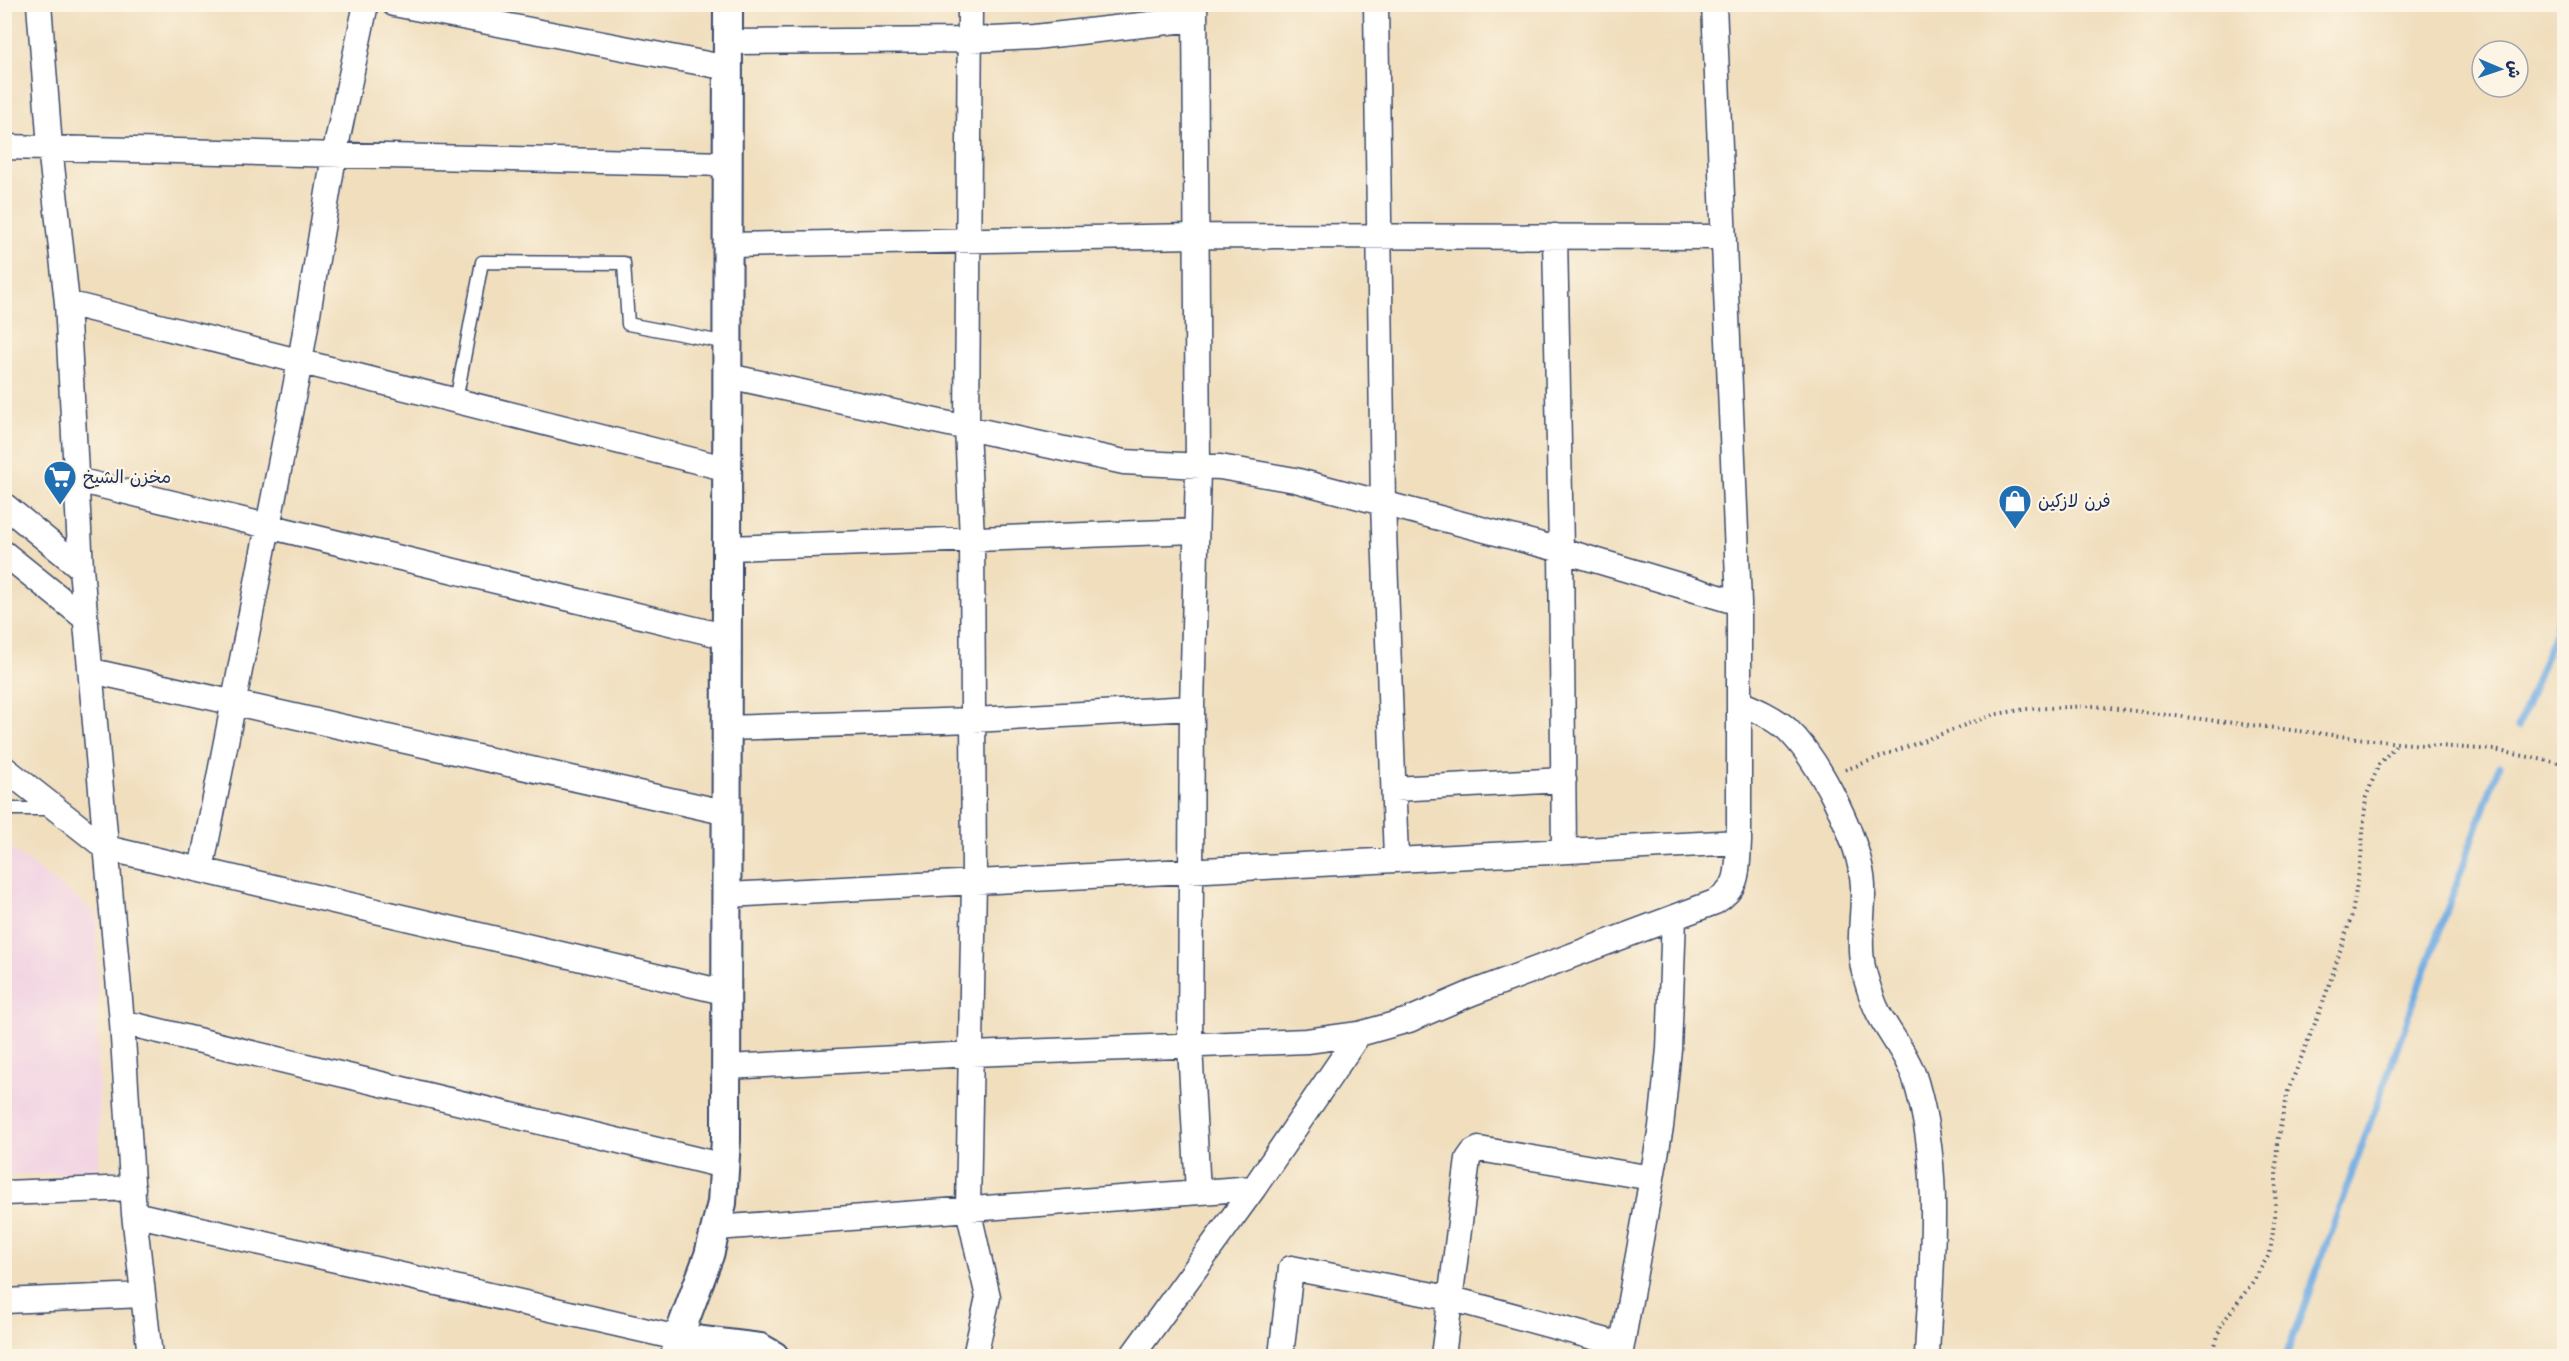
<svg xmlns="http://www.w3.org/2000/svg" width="2569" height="1361" font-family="'Comic Neue','Playpen Sans Arabic',sans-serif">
<rect width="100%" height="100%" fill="#fcf5e5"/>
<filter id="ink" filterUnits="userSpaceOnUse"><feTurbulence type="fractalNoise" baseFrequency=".0167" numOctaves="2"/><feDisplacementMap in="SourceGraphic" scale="12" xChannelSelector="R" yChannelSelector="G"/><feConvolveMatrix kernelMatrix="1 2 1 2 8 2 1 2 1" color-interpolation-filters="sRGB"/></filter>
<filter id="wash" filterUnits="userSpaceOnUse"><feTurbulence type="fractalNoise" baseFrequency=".008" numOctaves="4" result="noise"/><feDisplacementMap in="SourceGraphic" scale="24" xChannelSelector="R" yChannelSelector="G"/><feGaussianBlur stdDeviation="1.35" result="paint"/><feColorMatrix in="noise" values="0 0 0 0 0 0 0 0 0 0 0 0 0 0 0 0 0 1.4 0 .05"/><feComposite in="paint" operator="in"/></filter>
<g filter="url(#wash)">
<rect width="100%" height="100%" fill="#f0debd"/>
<path fill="#f1d0e3" d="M4 843 96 914 100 1165 93 1173 5 1175Z"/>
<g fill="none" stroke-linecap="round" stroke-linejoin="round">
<path stroke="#72ade3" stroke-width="7" d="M2518 727 2555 632 2564 591
M2286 1356 2499 766"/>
</g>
</g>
<g filter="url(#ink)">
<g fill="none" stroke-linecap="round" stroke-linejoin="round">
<g stroke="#3b496c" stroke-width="15">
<path id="service" d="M456 401 482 262 624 263 628 324 727 343
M4 809H52"/>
</g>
<g stroke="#3b496c" stroke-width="27">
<path id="minor" d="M39 4 50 147 67 303 81 568 122 1022 134 1214 150 1356
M394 4 728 68
M970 4 967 428 972 539 974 881 968 1209 988 1297 975 1356
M1195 4 1198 468 1192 708 1190 1046 1198 1192
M1376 4 1383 503 1396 859
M728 42 970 40 1035 37 1195 19
M4 147 728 164
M1555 236 1561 550 1564 851
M728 245 1196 236 1723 237
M67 303 728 469
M728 376 1124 462 1220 467 1295 480 1561 550 1739 603
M77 480 728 637
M4 505 81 568
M729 548 1195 531
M4 553 86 619
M92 671 728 813
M1740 703C1757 710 1773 717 1787 729 1819 759 1861 842 1863 886 1864 914 1857 944 1864 972 1868 986 1872 1001 1879 1014 1891 1036 1909 1058 1916 1082 1943 1174 1931 1263 1927 1356
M728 728 973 720 1192 708
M4 768 106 848 728 993
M1394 789 1564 780
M201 870 300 362 334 156 366 4
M728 895 1739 842
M122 1022 724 1166
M727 1067 971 1054 1307 1041 1359 1034 1409 1020 1472 993 1715 902C1741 887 1737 869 1739 842V603L1714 4
M4 1193 133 1188
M134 1214 678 1338 673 1356
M716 1228 1254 1188
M4 1301 143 1295
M1132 1356 1254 1188 1359 1034
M1281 1356 1291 1268 1449 1298 1622 1345
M1443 1356 1468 1159 1473 1152 1479 1149 1652 1178
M1620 1356 1661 1127 1669 1049 1674 918"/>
</g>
<g stroke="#3b496c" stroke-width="32">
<path id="tertiary" d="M728 4 726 1139 722 1203 709 1255 678 1338 760 1348 774 1356"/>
</g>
<path stroke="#3b496c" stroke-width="4" stroke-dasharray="1.5 4.5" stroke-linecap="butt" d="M1845 770 1992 715 2026 709 2094 706 2398 743 2494 750 2564 764
M2212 1356 2221 1325 2252 1283 2270 1253 2275 1216 2277 1142 2288 1091 2323 1003 2352 915 2361 857 2366 797 2379 764 2398 743"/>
<use href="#service" stroke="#fff" stroke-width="12"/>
<use href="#minor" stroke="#fff" stroke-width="24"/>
<use href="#tertiary" stroke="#fff" stroke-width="28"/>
</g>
</g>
<defs>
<g id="supermarket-pin" transform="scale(1.725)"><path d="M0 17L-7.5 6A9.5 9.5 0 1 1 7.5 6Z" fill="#1f6fb2" stroke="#fcf5e5"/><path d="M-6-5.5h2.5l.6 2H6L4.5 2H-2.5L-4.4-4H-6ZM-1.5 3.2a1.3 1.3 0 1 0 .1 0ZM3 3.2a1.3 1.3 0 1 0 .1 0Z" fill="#fff"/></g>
<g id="shop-pin" transform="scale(1.725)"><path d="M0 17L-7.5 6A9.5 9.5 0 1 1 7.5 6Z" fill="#1f6fb2" stroke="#fcf5e5"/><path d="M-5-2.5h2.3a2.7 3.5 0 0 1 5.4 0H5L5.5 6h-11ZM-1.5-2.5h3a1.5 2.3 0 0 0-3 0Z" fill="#fff"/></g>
</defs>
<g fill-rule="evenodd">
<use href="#supermarket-pin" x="60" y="477"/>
<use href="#shop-pin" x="2015" y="501"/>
</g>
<g text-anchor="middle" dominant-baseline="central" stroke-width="4.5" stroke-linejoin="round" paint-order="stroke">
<g font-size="18" fill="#1b2f5e" stroke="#fcf5e5" text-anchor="start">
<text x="83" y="477">مخزن الشيخ</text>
<text x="2038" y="501">فرن لازكين</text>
</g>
</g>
<rect width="2569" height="1361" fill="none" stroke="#fcf5e5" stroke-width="24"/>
<g transform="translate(2500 69) rotate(92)"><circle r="28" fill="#fcf5e5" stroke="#a2a6af" stroke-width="1.5"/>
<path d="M0-4.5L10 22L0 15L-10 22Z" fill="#1f6fb2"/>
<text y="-9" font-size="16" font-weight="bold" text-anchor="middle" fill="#1b2f5e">ش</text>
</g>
</svg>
